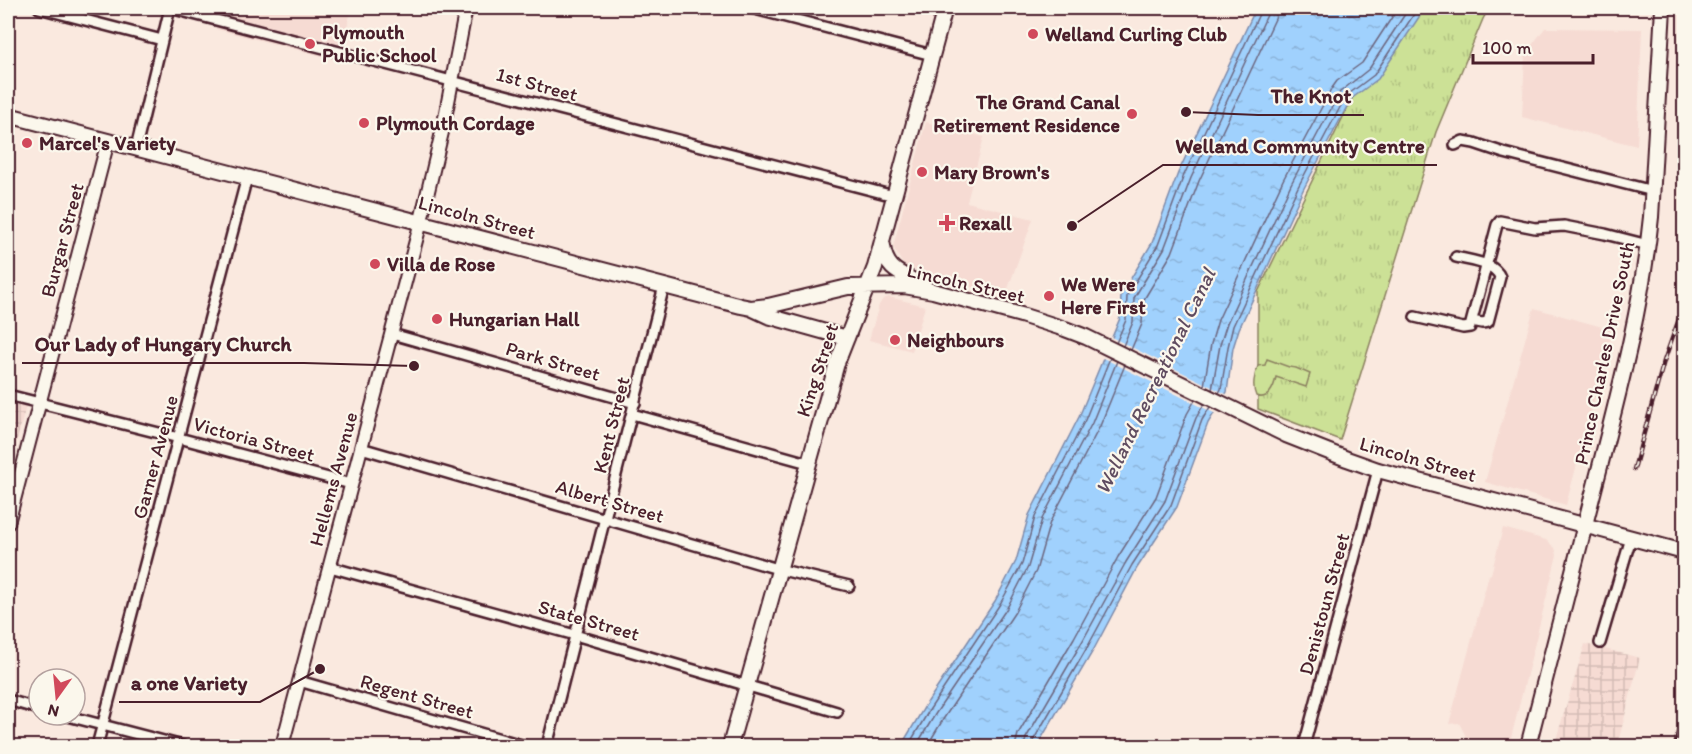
<svg xmlns="http://www.w3.org/2000/svg" width="1692" height="754" font-family="Itim,sans-serif">
<defs>
<pattern id="industrial-grid" width="8" height="8" patternUnits="userSpaceOnUse" patternTransform="scale(1.5)"><rect width="8" height="8" fill="#f6dbd3"/><path d="M0 4h8M4 0v8" fill="none" stroke="#d4bcb5"/></pattern>
<pattern id="park-tufts" width="24" height="20" patternUnits="userSpaceOnUse" patternTransform="scale(1.5)"><rect width="24" height="20" fill="#cce196"/><path d="M3 7l-1-3M5 7V3M7 7l1-3M15 17l-1-3M17 17v-4M19 17l1-3" fill="none" stroke="#b1c181"/></pattern>
<pattern id="water-ripples" width="26" height="14" patternUnits="userSpaceOnUse" patternTransform="scale(1.5)"><rect width="26" height="14" fill="#a0d1fd"/><path d="M2 4q2-2 4 0t4 0M15 11q2-2 4 0t4 0" fill="none" stroke="#8bb3d9"/></pattern>
</defs>
<rect width="100%" height="100%" fill="#fae9df"/>
<filter id="ink" filterUnits="userSpaceOnUse"><feTurbulence type="fractalNoise" baseFrequency=".0167" numOctaves="2"/><feDisplacementMap in="SourceGraphic" scale="12" xChannelSelector="R" yChannelSelector="G"/><feConvolveMatrix kernelMatrix="1 2 1 2 8 2 1 2 1" color-interpolation-filters="sRGB"/></filter>
<g filter="url(#ink)">
<path fill="#f6dbd3" d="M222 8H352L338 60 216 29Z
M1545 28 1642 29 1637 146 1522 117 1525 54Z
M926 122 984 137 967 202 1033 219 1005 297 904 266 893 247Z
M889 297 925 306 912 351 869 340 879 305 883 299Z
M1534 308 1613 330 1566 505 1485 482Z
M1503 528 1546 540 1555 548 1557 555 1509 746H1471L1459 723 1449 724 1489 575 1491 574Z"/>
<path fill="url(#industrial-grid)" d="M8 401 26 406 11 462 8 461Z
M1585 644 1640 658 1617 746H1554Z"/>
<path fill="url(#park-tufts)" stroke="#8b8060" stroke-width="1.5" d="M1396 8H1489L1483 19 1436 132 1340 440 1258 409V292Z"/>
<path fill="#cce196" stroke="#8b8060" stroke-width="1.5" d="M1267 359 1289 367 1296 368 1310 374 1306 387 1276 377C1274 388 1268 401 1256 396 1252 387 1254 375 1258 366L1265 365Z"/>
<path fill="url(#water-ripples)" stroke="#7e8aa9" stroke-width="1.5" d="M1256 8H1425L1378 79 1351 99 1303 190 1239 329 1233 348 1227 392 1208 423 1177 507 1137 568 1094 649 1037 746H901L925 706 995 601 1016 561 1029 515 1079 417 1120 318 1121 295 1152 243 1178 173Z"/>
<path fill="#fae9df" d="M1109 336 1228 395 1216 414 1101 357Z"/>
<g fill="none" stroke-linecap="round" stroke-linejoin="round">
<path stroke="#6c667f" stroke-width="1.5" d="M1116 343 1126 320 1127 296 1158 245 1184 175 1260 12 1261 8
M1123 346 1133 322 1134 298 1164 249 1191 178 1267 15 1269 8
M1131 350 1142 324 1143 301 1172 253 1199 181 1275 19 1278 8
M1204 386 1211 344 1218 320 1283 180 1332 88 1337 81 1362 63 1398 8
M1212 390 1220 345 1227 323 1291 184 1340 92 1369 69 1409 8
M1219 393 1221 389 1228 347 1233 326 1298 187 1346 96 1374 75 1418 8
M908 746 930 709 1000 604 1022 564 1035 517 1085 420 1110 358
M916 746 936 713 1007 608 1028 567 1042 519 1092 423 1117 361
M927 746 944 718 1015 612 1036 571 1050 522 1100 426 1125 365
M1015 746 1018 734 1074 638 1118 557 1156 497 1187 414 1195 400
M1024 746 1026 738 1082 642 1126 562 1165 501 1196 418 1204 404
M1032 746 1033 741 1088 646 1132 565 1171 505 1202 420 1210 407"/>
<g stroke="#4a1f2b" stroke-width="14">
<path id="minor" d="M39 8 162 40
M170 8 894 196
M751 8 932 55
M1455 145 1463 141 1474 143 1504 153 1653 191
M136 148 170 8
M1456 257C1470 261 1494 262 1500 277L1488 322 1482 323 1472 321
M1415 317 1463 328 1470 327 1497 225 1500 221 1535 228 1564 226 1605 234 1648 245
M392 334 635 403
M8 395 179 438 351 484
M632 414 808 463
M361 448 778 569 849 586
M330 567 575 635 837 712
M1600 643 1631 538
M299 681 525 746
M8 700 39 709
M64 715 183 746
M97 746 247 177
M547 746 664 286
M1304 746 1378 470
M1680 746 1684 728"/>
</g>
<g stroke="#4a1f2b" stroke-width="16">
<path id="tertiary" d="M8 523 108 141
M282 746 418 233 443 128 466 8"/>
</g>
<g stroke="#4a1f2b" stroke-width="18">
<path id="secondary" d="M8 115 741 306 751 308 768 306 848 287 904 286 933 291 1021 315 1065 329 1086 337 1286 435 1347 459 1378 470 1684 552
M883 246C886 274 906 274 926 288
M753 309 768 316 847 338
M730 746 837 363 875 267 945 8
M1528 746C1551 657 1574 568 1597 478 1619 392 1642 306 1651 217L1663 8"/>
</g>
<use href="#minor" stroke="#fbf7ec" stroke-width="9"/>
<use href="#tertiary" stroke="#fbf7ec" stroke-width="12"/>
<use href="#secondary" stroke="#fbf7ec" stroke-width="14"/>
<g stroke="#4a1f2b" stroke-width="4.5">
<path id="rail" d="M1634 469 1664 361 1684 305"/>
</g>
<use href="#rail" stroke="#fbf7ec" stroke-width="2" stroke-dasharray="7" stroke-linecap="butt"/>
</g>
</g>
<g fill="#d1495b" stroke="#fbf7ec" stroke-width="2">
<circle cx="1033" cy="34" r="6"/>
<circle cx="310" cy="44" r="6"/>
<circle cx="1132" cy="114" r="6"/>
<circle cx="364" cy="123" r="6"/>
<circle cx="27" cy="143" r="6"/>
<circle cx="922" cy="172" r="6"/>
<path d="M944 214h6v6h6v6h-6v6h-6v-6h-6v-6h6z"/>
<circle cx="375" cy="264" r="6"/>
<circle cx="1049" cy="296" r="6"/>
<circle cx="437" cy="319" r="6"/>
<circle cx="895" cy="340" r="6"/>
</g>
<g text-anchor="middle" dominant-baseline="central" stroke-width="4.5" stroke-linejoin="round" paint-order="stroke">
<g font-size="20" font-weight="bold" fill="#4a1f2b" stroke="#fbf7ec" text-anchor="start">
<text x="322" y="32">Plymouth<tspan x="322" dy="23">Public School</tspan></text>
<text x="1045" y="34">Welland Curling Club</text>
<text x="1120" y="102" text-anchor="end">The Grand Canal<tspan x="1120" dy="23">Retirement Residence</tspan></text>
<text x="376" y="123">Plymouth Cordage</text>
<text x="39" y="143">Marcel's Variety</text>
<text x="934" y="172">Mary Brown's</text>
<text x="959" y="223">Rexall</text>
<text x="387" y="264">Villa de Rose</text>
<text x="1061" y="284">We Were<tspan x="1061" dy="23">Here First</tspan></text>
<text x="449" y="319">Hungarian Hall</text>
<text x="907" y="340">Neighbours</text>
</g>
<g font-size="20" fill="#4a1f2b" stroke="#fbf7ec">
<text transform="translate(537 84) rotate(15)">1st Street</text>
<text transform="translate(477 217) rotate(15)">Lincoln Street</text>
<text transform="translate(62 240) rotate(-75)">Burgar Street</text>
<text transform="translate(966 283) rotate(13)">Lincoln Street</text>
<text transform="translate(1604 353) rotate(-78)">Prince Charles Drive South</text>
<text transform="translate(553 361) rotate(16)">Park Street</text>
<text transform="translate(817 370) rotate(-72)">King Street</text>
<text transform="translate(611 425) rotate(-76)">Kent Street</text>
<text transform="translate(254 439) rotate(15)">Victoria Street</text>
<text transform="translate(155 457) rotate(-75)">Garner Avenue</text>
<text transform="translate(1418 459) rotate(16)">Lincoln Street</text>
<text transform="translate(333 479) rotate(-75)">Hellems Avenue</text>
<text transform="translate(610 501) rotate(16)">Albert Street</text>
<text transform="translate(1324 604) rotate(-75)">Denistoun Street</text>
<text transform="translate(589 620) rotate(16)">State Street</text>
<text transform="translate(417 696) rotate(16)">Regent Street</text>
</g>
<g font-size="21" font-style="italic" fill="#604c60" stroke="#fbf7ec">
<text transform="translate(1155 381) rotate(-64)">Welland Recreational Canal</text>
</g>
</g>
<path fill="none" stroke="#4a1f2b" stroke-width="2" d="M1186 112L1258 115H1364M1072 226L1163 165H1437M414 366L304 363H22M320 669L260 702H119"/>
<g fill="#4a1f2b" stroke="#fbf7ec" stroke-width="2">
<circle cx="1186" cy="112" r="6"/>
<circle cx="1072" cy="226" r="6"/>
<circle cx="414" cy="366" r="6"/>
<circle cx="320" cy="669" r="6"/>
</g>
<g font-size="21" text-anchor="middle" font-weight="bold" fill="#4a1f2b" stroke="#fbf7ec" stroke-width="4.5" stroke-linejoin="round" paint-order="stroke">
<text x="1311" y="103">The Knot</text>
<text x="1300" y="153">Welland Community Centre</text>
<text x="163" y="351">Our Lady of Hungary Church</text>
<text x="189" y="690">a one Variety</text>
</g>
<rect width="1692" height="754" fill="none" stroke="#fbf7ec" stroke-width="30"/>
<rect x="15" y="15" width="1662" height="724" fill="none" stroke="#4a1f2b" stroke-width="2" filter="url(#ink)"/>
<g transform="translate(57 697) rotate(195)"><circle r="28" fill="#fbf7ec" stroke="#b4a19f" stroke-width="1.5"/>
<path d="M0-4.5L10 22L0 15L-10 22Z" fill="#d1495b"/>
<text y="-9" font-size="16" font-weight="bold" text-anchor="middle" fill="#4a1f2b">N</text>
</g>
<path d="M1473 54v9h120v-9" fill="none" stroke="#4a1f2b" stroke-width="3"/>
<text x="1482" y="54" font-size="18" fill="#4a1f2b" stroke="#fbf7ec" stroke-width="4.5" paint-order="stroke">100 m</text>
</svg>
